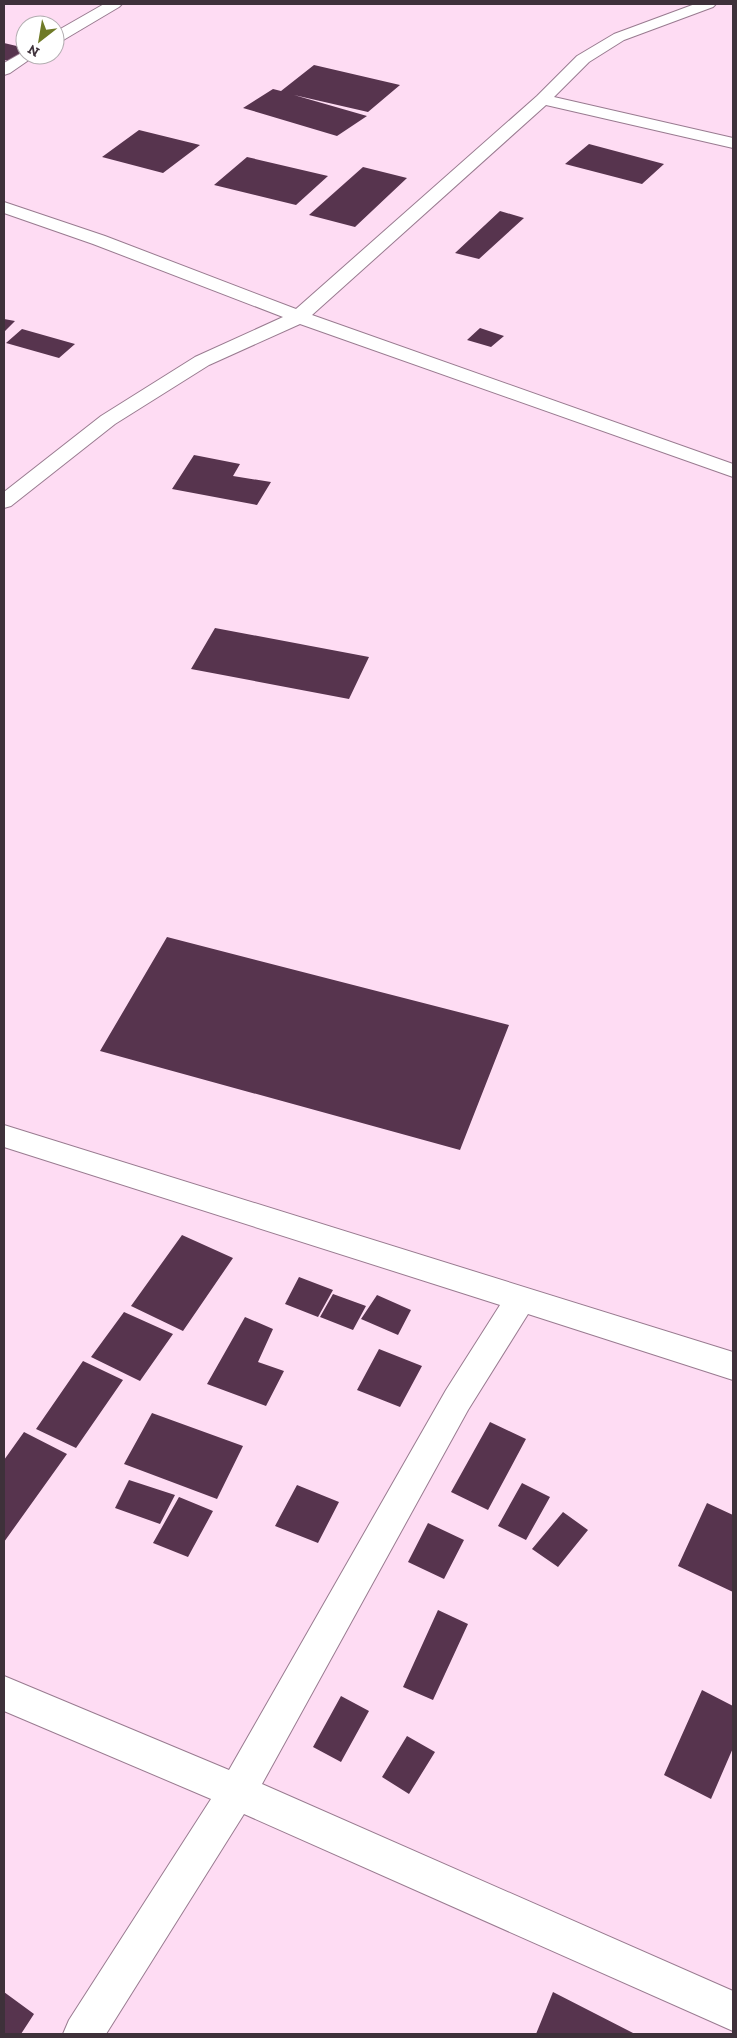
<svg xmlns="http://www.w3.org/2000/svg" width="737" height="2038" font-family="'Zilla Slab',serif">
<rect width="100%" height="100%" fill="#fedcf3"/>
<path fill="#57344e" d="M4 43 25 48V50L9 61 4 60Z
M314 65 400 85 368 112 294 95 367 116 337 136 243 108 273 89 281 91Z
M139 130 200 145 163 173 102 157Z
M589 144 664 164 642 184 565 164Z
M247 157 328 176 296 205 214 185Z
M363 167 407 178 355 227 309 215Z
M500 211 524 218 479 259 455 253Z
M4 319 15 321 4 332Z
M480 328 504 336 491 347 467 340Z
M22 329 75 344 59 358 6 343Z
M194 455 240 464 233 476 271 482 257 505 172 489Z
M215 628 369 657 349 699 191 669Z
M167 937 509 1025 460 1150 100 1051Z
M182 1235 233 1258 183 1331 131 1306Z
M299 1277 333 1290 318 1317 285 1304Z
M333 1294 366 1306 353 1330 320 1317Z
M377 1295 411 1310 398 1335 361 1319Z
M124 1312 173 1334 140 1381 91 1357Z
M245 1317 273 1329 258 1362 284 1371 266 1406 207 1384Z
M379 1349 422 1366 400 1407 357 1390Z
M83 1361 123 1380 76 1448 36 1429Z
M152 1413 243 1446 217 1499 124 1464Z
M490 1422 526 1439 488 1510 451 1492Z
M24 1432 67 1454 4 1542V1460Z
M129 1480 175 1495 160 1524 115 1508Z
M522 1483 550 1497 526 1540 498 1526Z
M297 1485 339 1502 318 1543 275 1526Z
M179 1497 213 1511 188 1557 153 1543Z
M707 1503 733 1515V1592L678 1566Z
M563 1512 588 1530 558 1567 532 1549Z
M428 1523 464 1540 444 1579 408 1562Z
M438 1610 468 1624 433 1700 403 1687Z
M702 1690 733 1706V1748L711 1799 664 1775Z
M341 1696 369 1711 341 1762 313 1747Z
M407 1736 435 1752 409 1794 382 1777Z
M4 1992 34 2014 21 2034H4Z
M553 1992 635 2034H536Z"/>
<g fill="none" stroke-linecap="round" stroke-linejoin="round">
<g stroke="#997b90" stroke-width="2">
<path id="minor" d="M104 4H122L119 7 60 42 55 44V32Z
M695 4H716L713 7 624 40 589 62 554 97 733 138V148L546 105 312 315 733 464V477L300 324 209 365 115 424 11 506 4 508V492L101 416 195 357 283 317 93 244 4 213V202L105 236 296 309 537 96 577 56 614 34Z
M25 51V55H36L10 73 4 75V63Z
M4 1125 733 1352V1380L528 1314 468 1410 262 1784 733 1991V2031L244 1814 106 2034H63L69 2020 211 1799 4 1711V1676L229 1770 446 1390 500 1305 4 1147Z"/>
</g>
<use href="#minor" fill="#fff" fill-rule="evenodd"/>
</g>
<rect width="737" height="2038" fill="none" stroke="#3e313a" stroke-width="10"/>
<g transform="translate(40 40) rotate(211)"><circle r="24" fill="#ffffff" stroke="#b2adb0"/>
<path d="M0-4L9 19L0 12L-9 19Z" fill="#6f7a27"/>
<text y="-8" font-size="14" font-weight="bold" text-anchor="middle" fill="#3e313a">N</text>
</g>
</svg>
